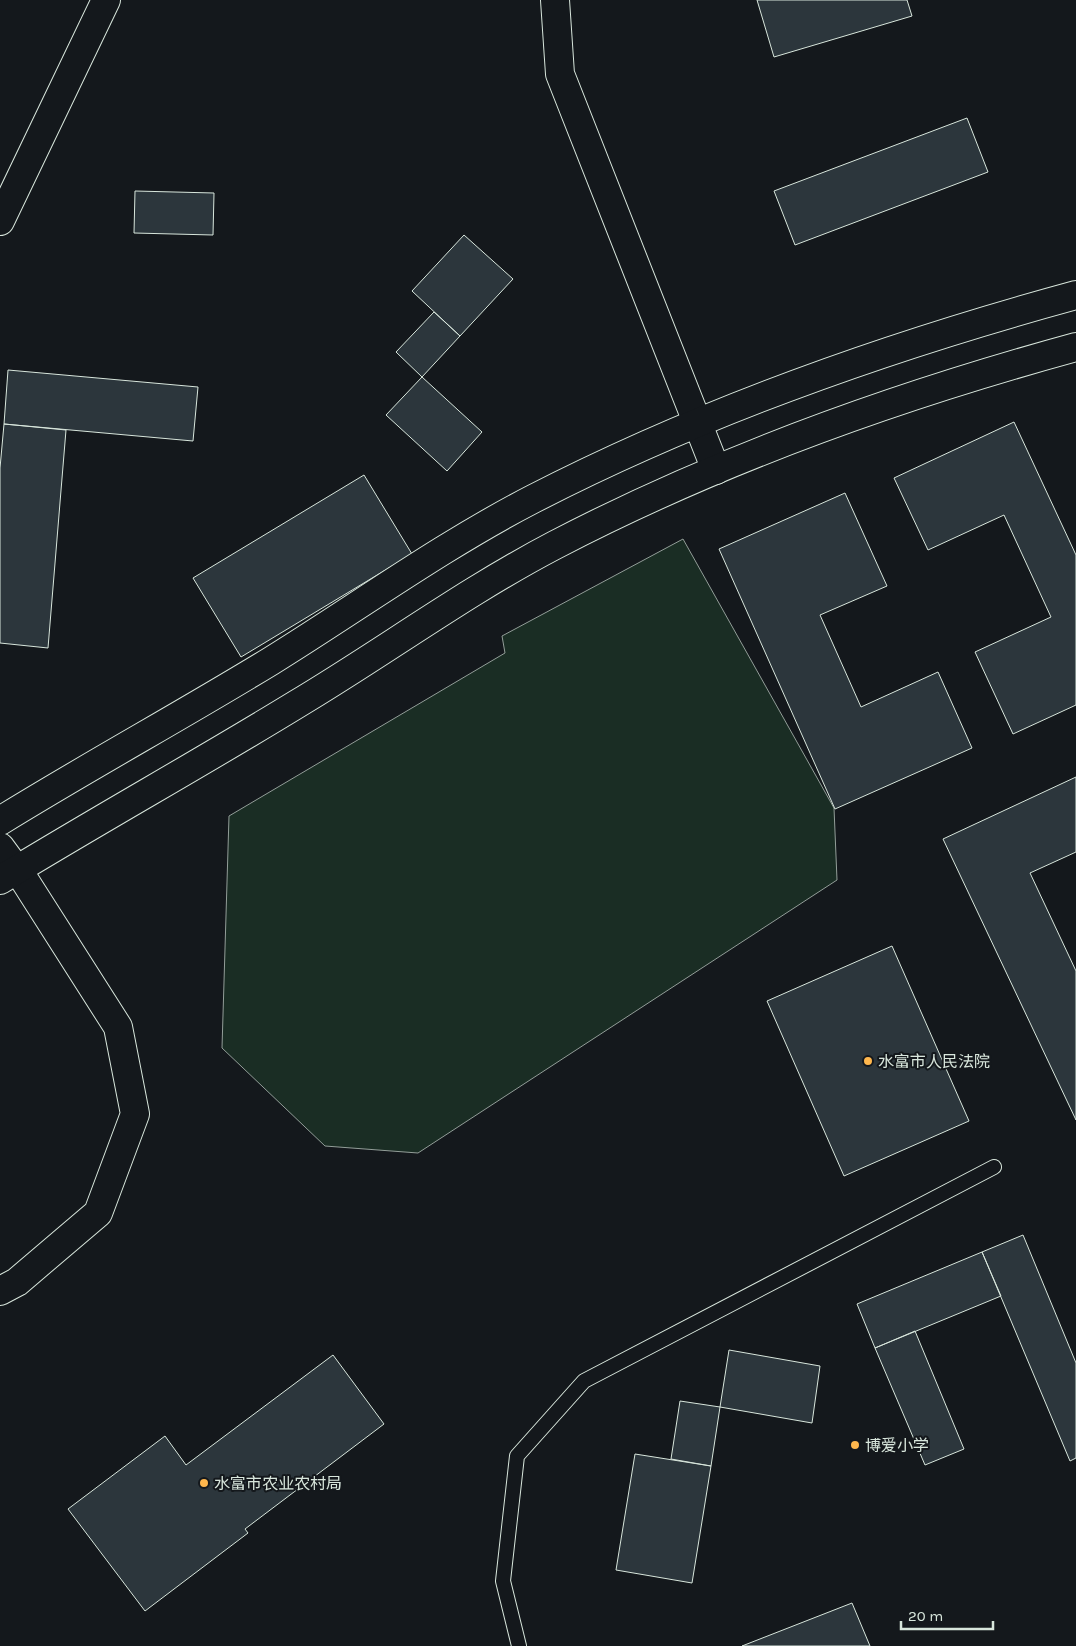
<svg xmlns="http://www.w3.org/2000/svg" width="1076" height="1646" font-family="Karla,'Noto Sans SC',sans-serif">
<rect width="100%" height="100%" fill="#14181c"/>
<path fill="#1a2d24" stroke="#939e99" d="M683 539 834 808 837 880 418 1153 325 1146 222 1048 229 816 505 653 502 636Z"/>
<path fill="#2c363c" stroke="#d8e6dc" d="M757 0H907L912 16 774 57Z
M967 118 988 172 795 245 774 191Z
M135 191 214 193 213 235 134 233Z
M464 235 513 279 460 336 412 291Z
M434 312 460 336 422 377 396 352Z
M8 370 198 387 193 441 4 424Z
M422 377 482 432 447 471 386 415Z
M1014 422 1076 555V705L1013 734 975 652 1051 617 1004 515 928 550 894 478Z
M4 424 66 430 48 648 0 643V468Z
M364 475 412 554 241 657 193 578Z
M845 493 887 586 820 615 861 707 938 672 972 748 835 809 719 549Z
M1076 777V852L1030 873 1076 971V1120L943 839Z
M892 946 969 1121 844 1176 767 1001Z
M1023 1235 1076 1363V1458L1070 1461 982 1252Z
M982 1252 1001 1296 875 1348 857 1304Z
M915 1331 964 1449 925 1465 875 1348Z
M729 1350 820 1366 812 1423 720 1407Z
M333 1355 384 1424 245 1529 248 1533 145 1611 68 1509 165 1436 186 1465Z
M680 1401 720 1407 711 1466 671 1459Z
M635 1454 711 1466 692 1583 616 1570Z
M852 1603 870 1646H742Z"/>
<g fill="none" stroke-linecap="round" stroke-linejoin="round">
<g stroke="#d8e6dc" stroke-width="16">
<path id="lane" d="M519 1646 503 1581 517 1456 584 1381 994 1167"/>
</g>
<g stroke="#d8e6dc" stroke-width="30">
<path id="secondary" d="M555 0 560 74 716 470
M0 221 106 0
M0 847 25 881 118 1027 135 1114 98 1213 17 1282 0 1291"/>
</g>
<g stroke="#d8e6dc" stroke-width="30">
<path id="primary" d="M0 821C89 766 181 716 271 661 358 607 442 546 533 499 706 410 889 346 1076 295
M0 880C98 820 199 764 297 704 384 652 465 592 555 545 720 459 897 396 1076 347"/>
</g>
<use href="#lane" stroke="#14181c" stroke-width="14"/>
<use href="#secondary" stroke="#14181c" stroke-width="28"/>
<use href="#primary" stroke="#14181c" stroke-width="28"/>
</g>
<g fill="#ffb74d" stroke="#14181c" stroke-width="2">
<circle cx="868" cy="1061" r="5"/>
<circle cx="855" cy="1445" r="5"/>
<circle cx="204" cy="1483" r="5"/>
</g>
<g text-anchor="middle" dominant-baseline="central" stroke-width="4" stroke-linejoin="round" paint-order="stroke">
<g font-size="16" fill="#d8e6dc" stroke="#14181c" text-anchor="start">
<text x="878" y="1061">水富市人民法院</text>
<text x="865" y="1445">博爱小学</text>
<text x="214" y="1483">水富市农业农村局</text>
</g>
</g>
<path d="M901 1621v8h92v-8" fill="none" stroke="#d8e6dc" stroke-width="2.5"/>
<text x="908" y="1621" font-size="15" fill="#d8e6dc" stroke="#14181c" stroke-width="4" paint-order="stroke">20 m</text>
</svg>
